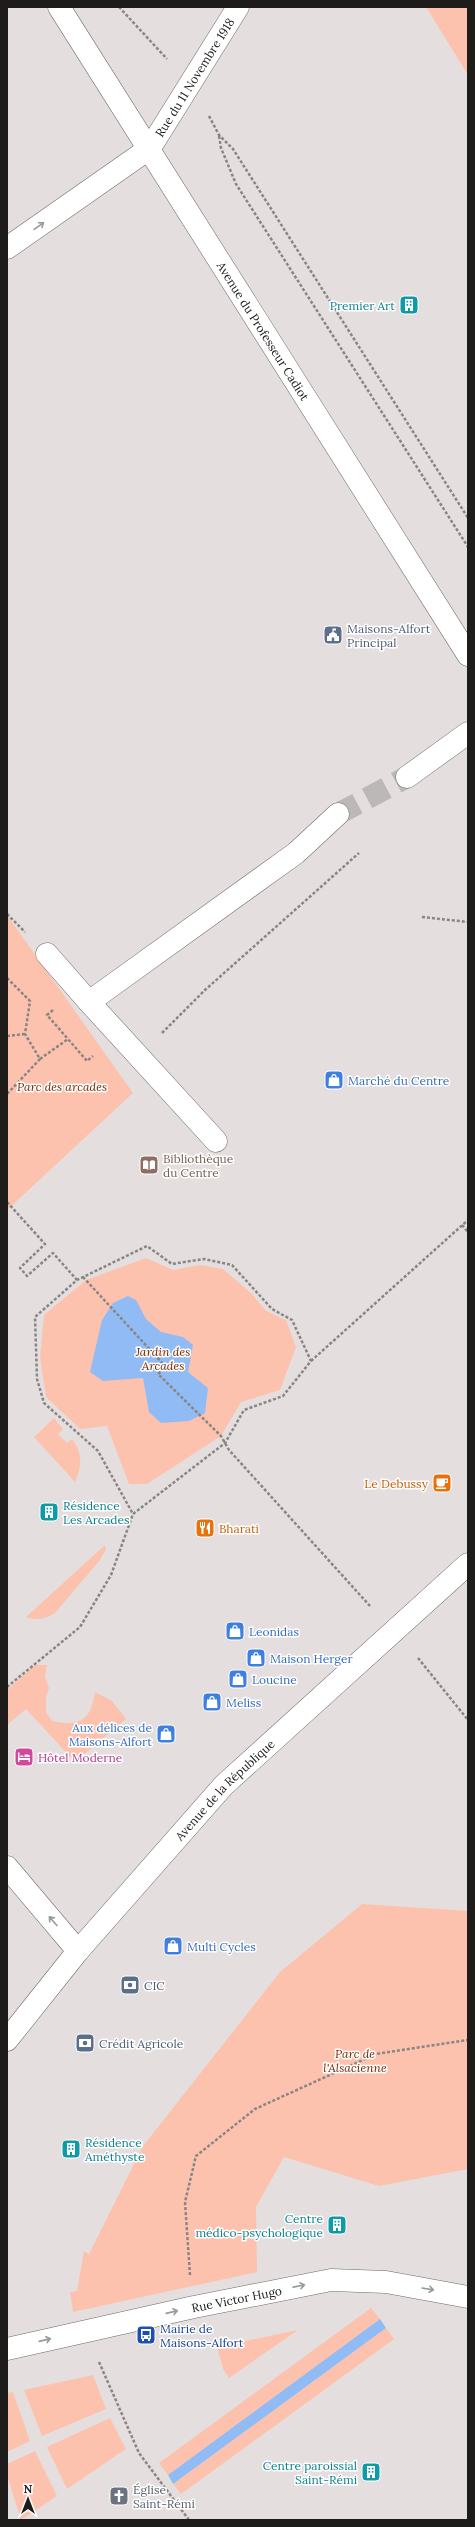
<svg xmlns="http://www.w3.org/2000/svg" width="475" height="2527" font-family="Lora,serif">
<rect width="100%" height="100%" fill="#e4dfde"/>
<path fill="#fdc2ad" d="M426 7H468V75Z
M7 915 133 1093 7 1210Z
M146 1258 173 1270 200 1265 223 1269 251 1293 266 1311 286 1320 296 1347 280 1390 241 1402 221 1436 147 1484H129L107 1426 80 1429 46 1397 40 1357 44 1315 86 1280Z
M54 1418 63 1429 58 1434 67 1443 72 1439C83 1453 82 1466 75 1482L34 1437Z
M105 1545 106 1549 100 1560 55 1613C46 1619 36 1621 26 1617Z
M35 1665H47L45 1676 49 1688 46 1697V1712L52 1721C80 1727 91 1720 95 1692L112 1701 126 1719 75 1762 26 1709 7 1725V1690Z
M362 1904 468 1911V2169L379 2186 284 2157 256 2207 257 2272 73 2312 70 2292 77 2291 84 2251 89 2254 143 2146 280 1972Z
M371 2308 380 2319 168 2475 159 2463Z
M386 2328 394 2339 181 2494 173 2484Z
M298 2330 229 2378 223 2369 217 2347Z
M93 2375 106 2409 42 2436 24 2390Z
M13 2392 30 2441 7 2452V2393Z
M110 2418 126 2449 67 2489 47 2447Z
M35 2451 57 2496 21 2520 8 2478 7 2464Z"/>
<path fill="#90bbf5" d="M128 1296 136 1300 146 1319 161 1332 183 1337 193 1345 188 1372 208 1388 205 1413 189 1421 161 1423 149 1412 143 1378 103 1381 90 1372 102 1320 113 1303Z
M380 2319 386 2328 173 2484 168 2475Z"/>
<g fill="none" stroke-linecap="round" stroke-linejoin="round">
<path stroke="#bcb8b7" stroke-width="22" stroke-dasharray="22 11" stroke-linecap="butt" d="M338 814 407 777"/>
<g stroke="#6f6b69" stroke-width="23">
<g id="minor">
<path id="s1" d="M7 248 150 148 238 7"/>
<path d="M407 777 468 733"/>
<path d="M47 954 89 1002"/>
<path d="M216 1141 89 1002 296 853 338 814"/>
<path d="M7 1867 78 1951"/>
<path id="s2" d="M7 2349 194 2307 331 2280 386 2282 468 2297"/>
</g>
</g>
<g stroke="#6f6b69" stroke-width="23">
<g id="major">
<path id="s3" d="M59 7 468 655"/>
<path id="s4" d="M7 2040 78 1951 224 1785 468 1564"/>
</g>
</g>
<path stroke="#888584" stroke-width="2.5" stroke-dasharray="3 2" stroke-linecap="butt" d="M119 7 167 59
M209 116 219 135 233 149 468 518
M219 136 221 148 236 184 468 547
M7 914 25 932
M422 917 468 922
M7 978 30 1001 25 1034 40 1059 7 1094
M53 1010 47 1015 68 1039
M162 1033 205 990 359 853
M7 1036 25 1034
M40 1059 68 1039 87 1061 93 1056
M7 1202 45 1244 20 1268 27 1276 53 1253 77 1280
M462 1225 468 1232
M83 1277 166 1367 158 1374 221 1436 229 1450 370 1606
M311 1361 468 1220
M418 1658 468 1720
M7 1687 80 1627 111 1575 133 1514 225 1443 244 1410 283 1396 311 1361 292 1320 272 1309 232 1265 204 1259 172 1264 147 1246 77 1280 35 1317 37 1379 44 1403 98 1451 133 1514
M190 2275 185 2202 196 2156 255 2109 376 2054 468 2040
M99 2362 139 2453 189 2520"/>
<use href="#minor" stroke="#fff" stroke-width="22"/>
<use href="#major" stroke="#fff" stroke-width="22"/>
</g>
<defs><path id="oneway-shaft" d="M-6 0H5M1.5-3L5.5 0L1.5 3" fill="none" stroke-width="1.6" stroke-linecap="round" stroke-linejoin="round"/></defs>
<g stroke="#9a9998">
<use href="#oneway-shaft" transform="translate(39 226) rotate(-35)"/>
<use href="#oneway-shaft" transform="translate(53 1921) rotate(-131)"/>
<use href="#oneway-shaft" transform="translate(299 2286) rotate(-11)"/>
<use href="#oneway-shaft" transform="translate(428 2289) rotate(10)"/>
<use href="#oneway-shaft" transform="translate(172 2312) rotate(-13)"/>
<use href="#oneway-shaft" transform="translate(45 2340) rotate(-13)"/>
</g>
<defs>
<g id="building-square" transform="scale(1)"><rect x="-9" y="-9" width="18" height="18" rx="4" fill="#0f9aa8" stroke="#fff"/><path d="M-4-6H4V6H1V3H-1V6H-4ZM-2.5-4.3h1.7v1.8h-1.7ZM.8-4.3h1.7v1.8H.8ZM-2.5-1h1.7V.8h-1.7ZM.8-1h1.7V.8H.8Z" fill="#fff"/></g>
<g id="civic-square" transform="scale(1)"><rect x="-9" y="-9" width="18" height="18" rx="4" fill="#5c6f8a" stroke="#fff"/><path d="M-.6-6.5H3V-4.5H.6V-3L4-1V1h2V6H-6V1h2V-1L-.6-3ZM-1.2 2.5V6h2.4V2.5Z" fill="#fff"/></g>
<g id="shop-square" transform="scale(1)"><rect x="-9" y="-9" width="18" height="18" rx="4" fill="#3f7fe0" stroke="#fff"/><path d="M-5-2.5h2.3a2.7 3.5 0 0 1 5.4 0H5L5.5 6h-11ZM-1.5-2.5h3a1.5 2.3 0 0 0-3 0Z" fill="#fff"/></g>
<g id="library-square" transform="scale(1)"><rect x="-9" y="-9" width="18" height="18" rx="4" fill="#8d6e63" stroke="#fff"/><path d="M-6-4Q-3-5.5-.7-3.5V5Q-3 3-6 4ZM6-4Q3-5.5 .7-3.5V5Q3 3 6 4Z" fill="#fff"/></g>
<g id="cafe-square" transform="scale(1)"><rect x="-9" y="-9" width="18" height="18" rx="4" fill="#e8710a" stroke="#fff"/><path d="M-5.5-4.5H6V0H3Q3 3.5 0 3.5H-2.5Q-5.5 3.5-5.5 0ZM3-3.2v2h1.7v-2ZM-6 4.5H4V6H-6Z" fill="#fff"/></g>
<g id="restaurant-square" transform="scale(1)"><rect x="-9" y="-9" width="18" height="18" rx="4" fill="#e8710a" stroke="#fff"/><path d="M-5-6h1v4h1v-4h1v4h1v-4h1v5L-1.5 .5V6h-2V.5L-5-1ZM5-6V6H3V1.5H1.5Q1.5-4 5-6Z" fill="#fff"/></g>
<g id="hotel-square" transform="scale(1)"><rect x="-9" y="-9" width="18" height="18" rx="4" fill="#d1479c" stroke="#fff"/><path d="M-6-4.5h1.5V1H6V5H4.5V3h-9V5H-6ZM-4 0a1.8 1.8 0 1 1 3.6 0ZM.5 0V-2.5h3Q6-2.5 6 0Z" fill="#fff"/></g>
<g id="bank-square" transform="scale(1)"><rect x="-9" y="-9" width="18" height="18" rx="4" fill="#5c6f8a" stroke="#fff"/><path d="M-6-4H6V4H-6ZM0-2.3a2.3 2.3 0 1 0 0 4.6a2.3 2.3 0 1 0 0-4.6Z" fill="#fff"/></g>
<g id="bus-square" transform="scale(1)"><rect x="-9" y="-9" width="18" height="18" rx="4" fill="#1a4fb4" stroke="#fff"/><path d="M-5-6H5V4H4V6H2V4H-2V6H-4V4H-5ZM-3.5-4V0h7V-4ZM-3.5 1.2v1.5H-2V1.2ZM2 1.2v1.5H3.5V1.2Z" fill="#fff"/></g>
<g id="church-square" transform="scale(1)"><rect x="-9" y="-9" width="18" height="18" rx="4" fill="#6b7280" stroke="#fff"/><path d="M-1.2-6h2.4v3.5h3.3v2.4h-3.3V6h-2.4V-.1h-3.3v-2.4h3.3Z" fill="#fff"/></g>
</defs>
<g fill-rule="evenodd">
<use href="#building-square" x="409" y="305"/>
<use href="#civic-square" x="333" y="635"/>
<use href="#shop-square" x="334" y="1080"/>
<use href="#library-square" x="149" y="1165"/>
<use href="#cafe-square" x="442" y="1483"/>
<use href="#building-square" x="49" y="1512"/>
<use href="#restaurant-square" x="205" y="1528"/>
<use href="#shop-square" x="235" y="1631"/>
<use href="#shop-square" x="256" y="1658"/>
<use href="#shop-square" x="238" y="1679"/>
<use href="#shop-square" x="212" y="1702"/>
<use href="#shop-square" x="166" y="1734"/>
<use href="#hotel-square" x="24" y="1757"/>
<use href="#shop-square" x="173" y="1946"/>
<use href="#bank-square" x="130" y="1985"/>
<use href="#bank-square" x="85" y="2043"/>
<use href="#building-square" x="71" y="2149"/>
<use href="#building-square" x="337" y="2225"/>
<use href="#bus-square" x="146" y="2335"/>
<use href="#building-square" x="371" y="2472"/>
<use href="#church-square" x="119" y="2496"/>
</g>
<g text-anchor="middle" dominant-baseline="central" stroke-width="3" stroke-linejoin="round" paint-order="stroke">
<g font-size="12" fill="#1e1c1b" stroke="#fff">
<text stroke="none"><textPath href="#s1" startOffset="258">Rue du 11 Novembre 1918</textPath></text>
<text stroke="none"><textPath href="#s3" startOffset="383">Avenue du Professeur Cadiot</textPath></text>
<text stroke="none"><textPath href="#s4" startOffset="332">Avenue de la République</textPath></text>
<text stroke="none"><textPath href="#s2" startOffset="235">Rue Victor Hugo</textPath></text>
</g>
<g font-size="12" fill="#0d838f" stroke="#fff" text-anchor="end">
<text x="395" y="305">Premier Art</text>
<text x="63" y="1505" text-anchor="start">Résidence<tspan x="63" dy="14">Les Arcades</tspan></text>
<text x="85" y="2142" text-anchor="start">Résidence<tspan x="85" dy="14">Améthyste</tspan></text>
<text x="323" y="2218">Centre<tspan x="323" dy="14">médico-psychologique</tspan></text>
<text x="357" y="2465">Centre paroissial<tspan x="357" dy="14">Saint-Rémi</tspan></text>
</g>
<g font-size="12" fill="#4e5e75" stroke="#fff" text-anchor="start">
<text x="347" y="628">Maisons-Alfort<tspan x="347" dy="14">Principal</tspan></text>
<text x="144" y="1985">CIC</text>
<text x="99" y="2043">Crédit Agricole</text>
</g>
<g font-size="12" fill="#366cbe" stroke="#fff" text-anchor="start">
<text x="348" y="1080">Marché du Centre</text>
<text x="249" y="1631">Leonidas</text>
<text x="270" y="1658">Maison Herger</text>
<text x="252" y="1679">Loucine</text>
<text x="226" y="1702">Meliss</text>
<text x="152" y="1727" text-anchor="end">Aux délices de<tspan x="152" dy="14">Maisons-Alfort</tspan></text>
<text x="187" y="1946">Multi Cycles</text>
</g>
<g font-size="12" font-style="italic" fill="#772700" stroke="#fff">
<text x="62" y="1086">Parc des arcades</text>
<text x="163" y="1351">Jardin des<tspan x="163" dy="14">Arcades</tspan></text>
<text x="355" y="2053">Parc de<tspan x="355" dy="14">l'Alsacienne</tspan></text>
</g>
<g font-size="12" fill="#785e54" stroke="#fff" text-anchor="start">
<text x="163" y="1158">Bibliothèque<tspan x="163" dy="14">du Centre</tspan></text>
</g>
<g font-size="12" fill="#c56008" stroke="#fff" text-anchor="end">
<text x="428" y="1483">Le Debussy</text>
<text x="219" y="1528" text-anchor="start">Bharati</text>
</g>
<g font-size="12" fill="#b23c85" stroke="#fff" text-anchor="start">
<text x="38" y="1757">Hôtel Moderne</text>
</g>
<g font-size="12" fill="#164399" stroke="#fff" text-anchor="start">
<text x="160" y="2328">Mairie de<tspan x="160" dy="14">Maisons-Alfort</tspan></text>
</g>
<g font-size="12" fill="#5b616d" stroke="#fff" text-anchor="start">
<text x="133" y="2489">Église<tspan x="133" dy="14">Saint-Rémi</tspan></text>
</g>
</g>
<rect width="475" height="2527" fill="none" stroke="#1e1c1b" stroke-width="16"/>
<g transform="translate(28 2499)" stroke="#ffffff" stroke-width="3" paint-order="stroke">
<path d="M0-3L7 15L0 10L-7 15Z" fill="#1e1c1b"/>
<text y="-6" font-size="11" font-weight="bold" text-anchor="middle" fill="#1e1c1b">N</text>
</g>
</svg>
